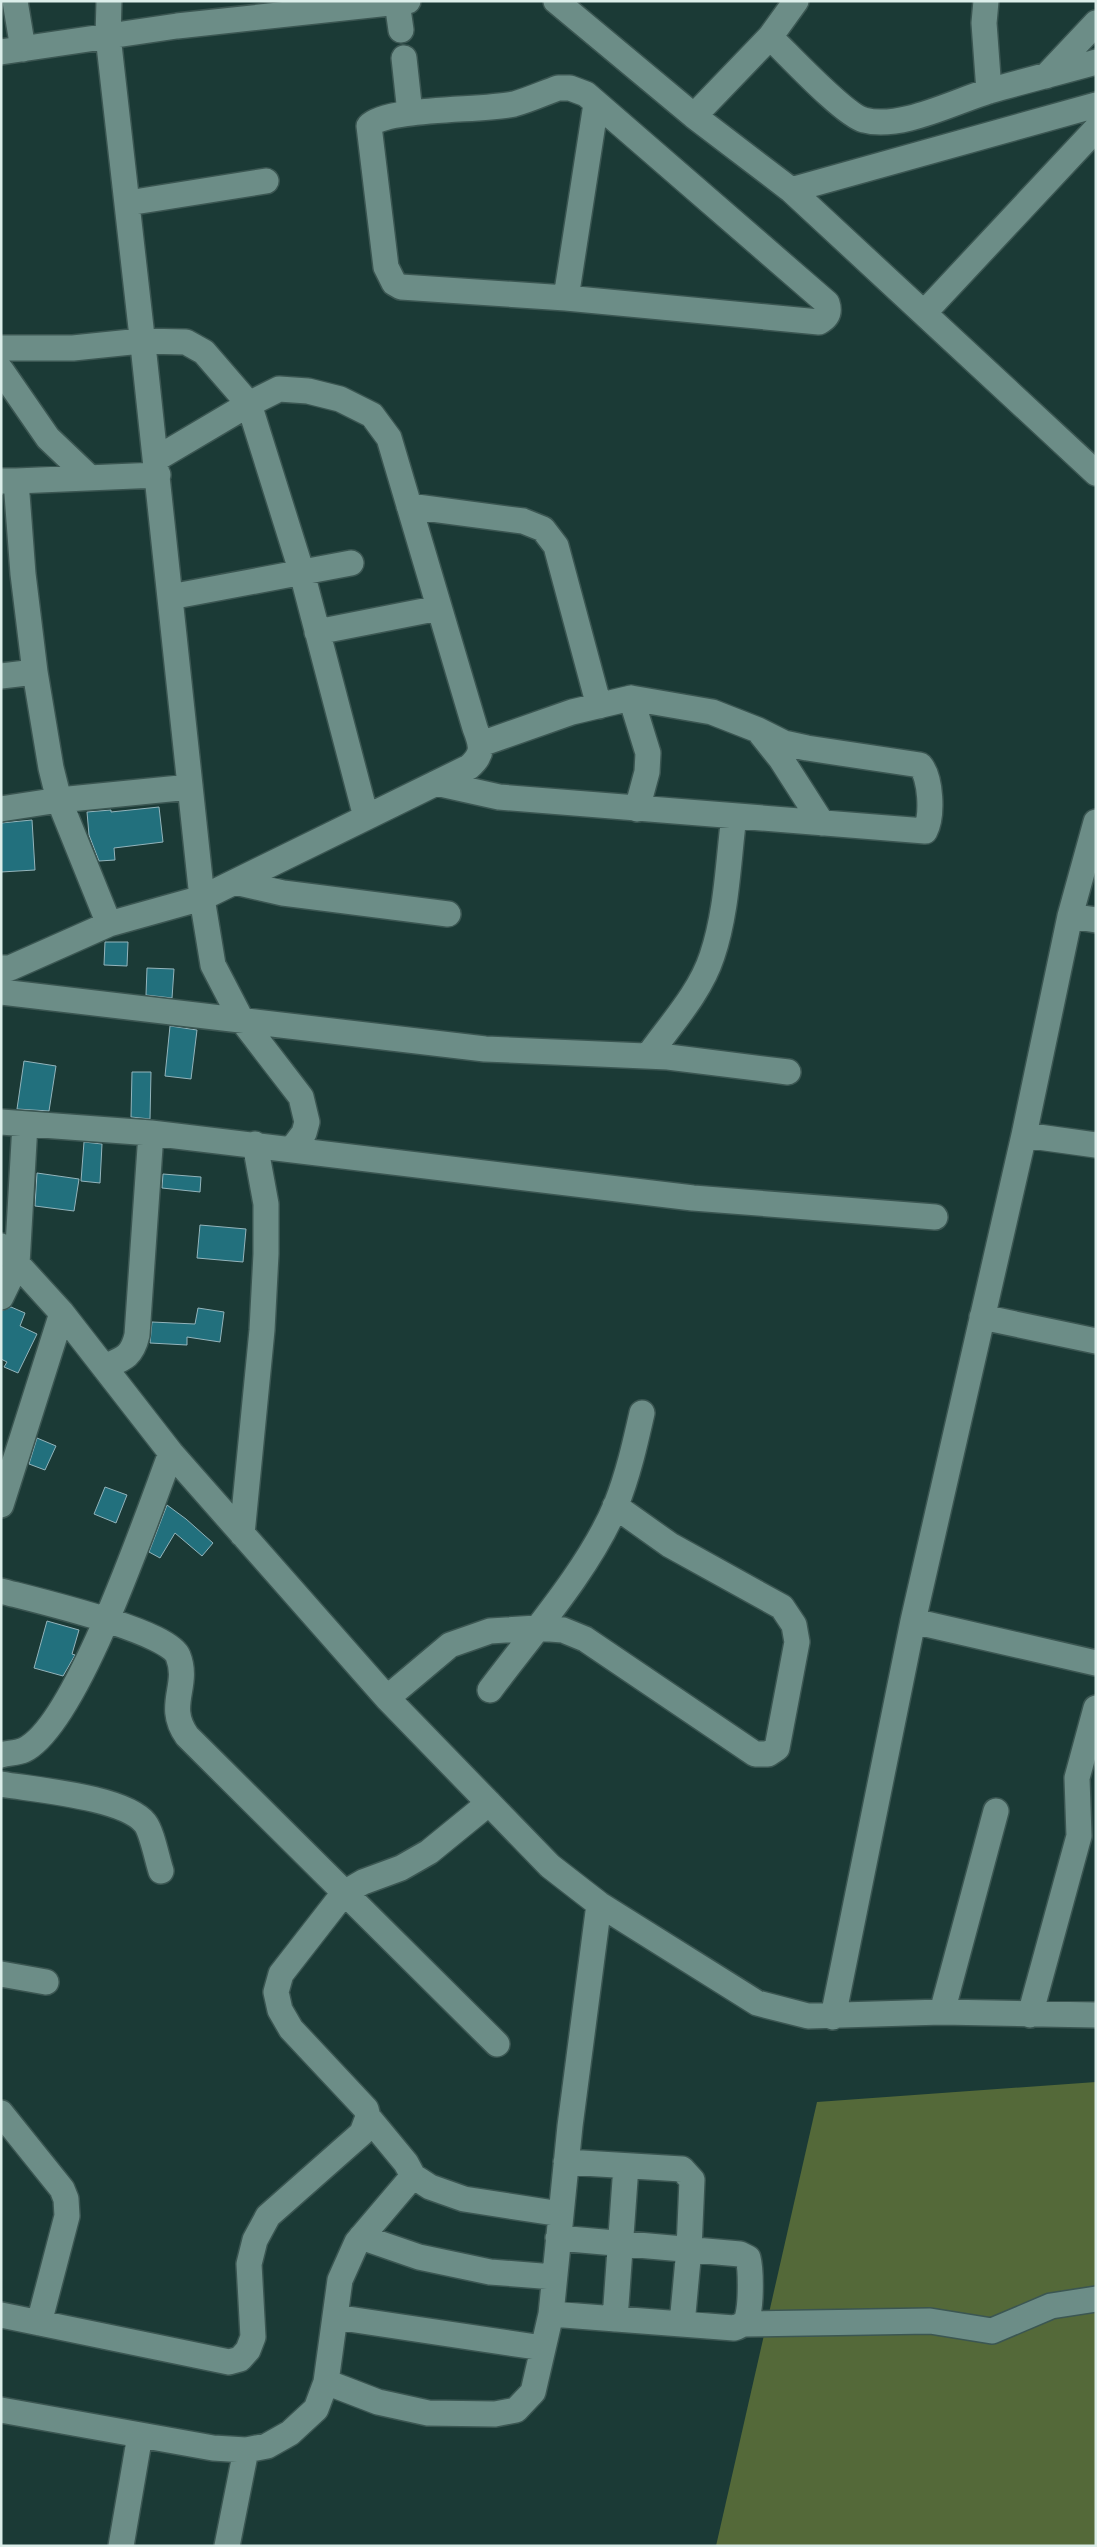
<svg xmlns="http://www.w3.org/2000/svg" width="1097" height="2547" font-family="Figtree,sans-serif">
<rect width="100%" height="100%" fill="#1b3a36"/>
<path fill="#546939" d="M1096 2082V2546H716L817 2102Z"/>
<path fill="#22707d" stroke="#93b4bb" d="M159 807 163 842 114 848 115 860 99 861 89 835 87 812 111 810V812Z
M32 820 35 870 1 872V823Z
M105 942H128L127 966 104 965Z
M147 968 174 969 172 998 146 995Z
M170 1026 197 1030 191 1079 165 1076Z
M24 1061 56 1066 49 1111 17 1109Z
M132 1072H151L150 1119 131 1117Z
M84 1142 102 1144 100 1183 81 1181Z
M37 1173 79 1179 74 1211 35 1206Z
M163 1174 201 1177 200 1192 162 1188Z
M200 1225 246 1229 243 1262 197 1258Z
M11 1307 25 1313 20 1326 37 1334 18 1373 4 1367 7 1362 1 1359V1311Z
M198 1308 224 1312 220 1342 187 1337V1345L150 1343 152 1322 195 1324Z
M37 1438 56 1446 45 1470 29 1464Z
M105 1487 127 1495 116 1523 94 1514Z
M167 1505 186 1519 213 1543 202 1556 175 1533 160 1558 149 1552Z
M47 1621 79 1630 72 1654 75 1655 63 1676 34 1668Z"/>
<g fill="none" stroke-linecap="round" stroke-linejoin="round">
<g stroke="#3b5652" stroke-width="28">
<path id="minor" d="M15 1 23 49
M109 1 108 36C142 323 171 611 202 898L213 965 241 1019 301 1097 307 1122 304 1133 292 1149
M556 1 694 116 791 190 1096 473
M986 1 984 23 989 91
M397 2 401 30
M770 37C788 54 844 115 864 120 900 130 953 102 989 91 1024 81 1060 72 1096 62
M1 52 177 26 408 1
M404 58 410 113
M1046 76 1096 23
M558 88H570L586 94 827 303C830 312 828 317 819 322L566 298 401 287 394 283 386 267 369 126C386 107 484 111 514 104 529 100 544 93 558 88Z
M694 116 770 37 796 1
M791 190 1096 105
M128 203 266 181
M566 298 596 104
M924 313 1096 129
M1 348H73L141 341 186 342 204 352 249 404 279 389 308 391 340 399 372 415 389 438 475 728C482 746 484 754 469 767L202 898 109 924 10 968H1
M1 370 48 438 90 478
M156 459 249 404 302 573 366 817
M1 481H16L23 574 35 672
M16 481 158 475
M409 506 523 521 543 529 556 546 599 706
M170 597 351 563
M317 632 439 608
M1 676 35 672 51 768 59 800 109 924
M631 698 648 753 647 772 637 809
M761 734 781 759 822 823
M436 783 499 797 925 831C933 816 931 777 920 765L807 748 784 743 758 730 712 712 631 698 572 712 481 744
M1 809 59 800 190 787
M235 882 283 893 448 914
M1070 916 1096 920
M1 992 485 1049 668 1057 788 1072
M648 1056C670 1025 700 993 712 956 727 912 728 862 734 816
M1 1122 151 1133 693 1198 935 1217
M1024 1135 1096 1145
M1 1246 62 1313 171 1453 387 1698 550 1866 599 1904 757 2003 808 2016 942 2012 1096 2015
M1 1297 17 1264 25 1124
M982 1317 1096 1341
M104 1367C123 1359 132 1357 137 1335L151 1133
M1 1505 62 1313
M242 1534 262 1330 266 1254V1204L255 1144
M1 1591C31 1599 169 1631 178 1656 190 1686 165 1705 187 1736L497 2044
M913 1621 1096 1663
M490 1690C531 1635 590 1568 616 1505 628 1475 635 1444 642 1413
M387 1698 450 1645 490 1631 537 1628 563 1630 585 1639 755 1754H768L777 1748 797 1642 794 1625 782 1607 670 1545 615 1506
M1 1755C8 1753 17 1753 24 1750 77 1725 148 1513 171 1453
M1 1784C36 1790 124 1797 145 1823 152 1832 157 1859 161 1871
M1 1974 46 1982
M942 2012 996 1811
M1030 2015 1079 1836 1077 1778 1096 1708
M833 2017 913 1621 1024 1135 1070 916 1096 822
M1 2113 62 2189 66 2199 67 2216 39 2323
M368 2117 406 2163 413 2176 430 2187 464 2199 561 2214
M566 2162 682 2169 692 2180 689 2249 682 2324
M361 2237 419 2257 490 2272 554 2277
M551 2314 734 2328C738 2327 742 2325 745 2322 752 2314 751 2269 748 2258L740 2254 558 2238
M1 2315 229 2362 240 2359 248 2350 253 2337 249 2264 255 2240 268 2216 362 2133 368 2117 366 2109 291 2029 280 2010 276 1992 281 1974 344 1893 363 1882 401 1868 429 1852 489 1803
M335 2317 543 2348
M615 2319 626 2166
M744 2324 930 2321 992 2331 1051 2306 1096 2299
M326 2382 378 2402 428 2413 495 2414 516 2410 533 2392 551 2314 570 2126 599 1904
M1 2410 213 2448 246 2450 267 2446 290 2433 316 2409 326 2382 340 2280 357 2242 413 2176
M121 2546 140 2435
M227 2546 246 2450"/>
</g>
<use href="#minor" stroke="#6c8d87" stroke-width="25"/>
</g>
<rect width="1097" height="2547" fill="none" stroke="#dceeea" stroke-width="5"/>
</svg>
